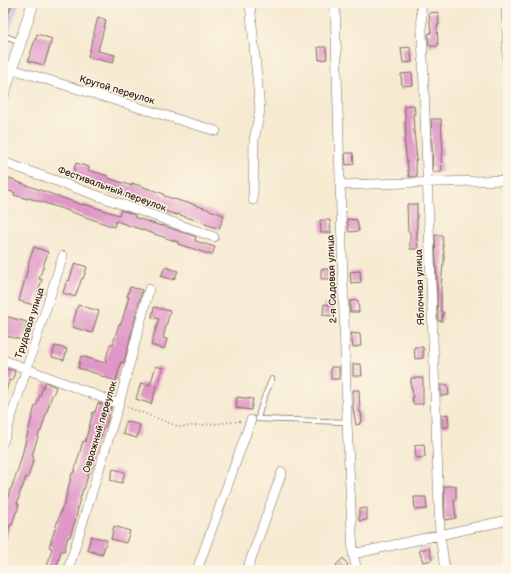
<svg xmlns="http://www.w3.org/2000/svg" width="511" height="573" font-family="'Balsamiq Sans',sans-serif">
<rect width="100%" height="100%" fill="#fcf5e5"/>
<filter id="ink" filterUnits="userSpaceOnUse"><feTurbulence type="fractalNoise" baseFrequency=".025" numOctaves="2"/><feDisplacementMap in="SourceGraphic" scale="8" xChannelSelector="R" yChannelSelector="G"/><feConvolveMatrix kernelMatrix="1 2 1 2 8 2 1 2 1" color-interpolation-filters="sRGB"/></filter>
<filter id="wash" filterUnits="userSpaceOnUse"><feTurbulence type="fractalNoise" baseFrequency=".012" numOctaves="4" result="noise"/><feDisplacementMap in="SourceGraphic" scale="16" xChannelSelector="R" yChannelSelector="G"/><feGaussianBlur stdDeviation="0.9" result="paint"/><feColorMatrix in="noise" values="0 0 0 0 0 0 0 0 0 0 0 0 0 0 0 0 0 1.4 0 .05"/><feComposite in="paint" operator="in"/></filter>
<g filter="url(#wash)">
<rect width="100%" height="100%" fill="#f6ead1"/>
<path fill="#c8bfd8" d="M3 3H19L5 46H3Z"/>
<g id="blocks">
<path fill="#e097c7" d="M3 3H12L4 27 3 26Z
M438 12 439 25H437L438 46H429L428 34 431 33 429 13Z
M98 17 106 20 98 51 115 55 113 63 88 57Z
M37 34 52 39 44 65 28 61Z
M318 47H326L327 59 319 60Z
M410 47 412 62 403 63 401 48Z
M412 73 413 85 402 86 401 74Z
M414 105 415 114H413L414 131 417 160H415L417 176 409 177 404 139 406 138 405 122H406L404 106Z
M431 119H441L443 155H441L442 172H433Z
M345 153H353L354 164 346 165Z
M76 163 89 167 88 170 108 176V178L132 186V183L164 194V196L187 203V202L224 215 219 229 205 224V223L177 214V215L145 205 146 203 110 191V189L72 176Z
M3 176 15 180V181L32 187 54 195 83 205 84 204 119 215 121 210 135 215 134 217 161 226V225L196 237 195 241 215 247 212 255 178 244V242L116 221 114 227 57 207 29 198 28 199 14 195 15 193 3 189Z
M407 204H417V239L418 249H410V232H408Z
M347 219 357 220 359 231 349 232Z
M320 220H330L331 233H321Z
M435 235H442L444 255V265H443L441 285V311L443 312 442 321H438Z
M34 247 48 252 39 279H42L34 305 19 301 29 264H28Z
M75 263 87 267 83 279 82 278 75 297 63 293 67 280 69 281Z
M165 267 178 271 174 280 161 276Z
M321 269H332V279H321Z
M360 271 361 282 351 283 350 272Z
M130 287 142 290 124 363 121 362 116 381 101 376V375L78 368 81 356 105 363 110 344H113L119 324H121L129 297H127Z
M358 300 359 312H350V301Z
M324 304 333 305V316L323 315Z
M78 305 99 311 92 333 72 327Z
M154 307 170 311 163 338 167 339 164 349 151 345 159 319 152 317Z
M5 316 27 322 22 340 3 335V324Z
M351 333 360 334 361 346 353 347Z
M55 346 67 349 64 360 52 357Z
M414 347H423V358L415 359Z
M353 364H361L362 376H353Z
M156 366 163 368 151 404 136 399 141 383 150 385Z
M331 367H339V379H331Z
M3 368 15 371 12 381 9 380 5 396H3Z
M411 378H423V404H413L412 388H411Z
M45 382 56 387 53 395H52L41 431H40L35 446 32 456 34 457 28 478 26 477 22 489H21L17 504H19L17 512H16L12 525H10L5 544H3V516L10 489H11L19 466 35 406H36Z
M441 385H448L449 395 441 396Z
M353 390H359L360 413 361 412 362 422H360V424L356 425 353 408Z
M237 397 253 399 251 410 236 408Z
M98 403 111 407 105 428H103L99 441H97L91 461 93 462 90 472H89L84 489H83L77 509H78L75 521 70 537H68L64 551H61L56 569 47 567 52 548 49 547 63 505H64L72 473H74L83 441 85 442 93 412H95Z
M448 414 449 427H442V415Z
M126 421 140 425 137 438 123 434Z
M424 444 425 457 416 458 415 445Z
M113 469 125 472 122 483 110 480Z
M444 486H456V500H454L456 518 445 520Z
M414 497H426L427 509 415 510Z
M367 508V520L359 521V509Z
M114 526 130 531 126 543 111 539Z
M91 536 107 540 102 555 87 550Z
M429 548 432 560 423 562 419 550Z
M343 558 348 565 342 570H340L336 565Z"/>
</g>
</g>
<g filter="url(#ink)">
<use href="#blocks" fill-opacity="0" stroke="#7c6d5d" stroke-width="1"/>
<g fill="none" stroke-linecap="round" stroke-linejoin="round">
<g stroke="#7c6d5d" stroke-width="6">
<path id="service" d="M3 35 20 42
M272 379C266 393 260 405 258 419L347 422"/>
</g>
<g stroke="#7c6d5d" stroke-width="10">
<path id="minor" d="M250 3 260 110 254 140 253 200
M335 3 347 422 353 554 357 570
M421 3 440 535 445 570
M506 3 508 69
M12 69 216 131
M3 162 214 237
M340 185 508 180
M3 360 119 404
M3 442 63 256
M353 554 508 520
M68 570 119 404 149 289
M197 570 251 420
M247 570 282 472"/>
</g>
<g stroke="#7c6d5d" stroke-width="12">
<path id="tertiary" d="M3 96 33 3"/>
</g>
<path stroke="#7c6d5d" stroke-width="1.5" stroke-dasharray="1 3" stroke-linecap="butt" d="M127 407 180 427 243 421"/>
<use href="#service" stroke="#fff" stroke-width="4.5"/>
<use href="#minor" stroke="#fff" stroke-width="9"/>
<use href="#tertiary" stroke="#fff" stroke-width="11"/>
</g>
</g>
<g text-anchor="middle" dominant-baseline="central" stroke-width="3" stroke-linejoin="round" paint-order="stroke">
<g font-size="10" fill="#3b2a1e" stroke="#fcf5e5">
<text transform="translate(117 90) rotate(17)">Крутой переулок</text>
<text transform="translate(112 189) rotate(20)">Фестивальный переулок</text>
<text transform="translate(332 279) rotate(-92)">2-я Садовая улица</text>
<text transform="translate(420 287) rotate(-92)">Яблочная улица</text>
<text transform="translate(30 323) rotate(-72)">Трудовая улица</text>
<text transform="translate(100 427) rotate(-73)">Овражный переулок</text>
</g>
</g>
<rect width="511" height="573" fill="none" stroke="#fcf5e5" stroke-width="16"/>
</svg>
